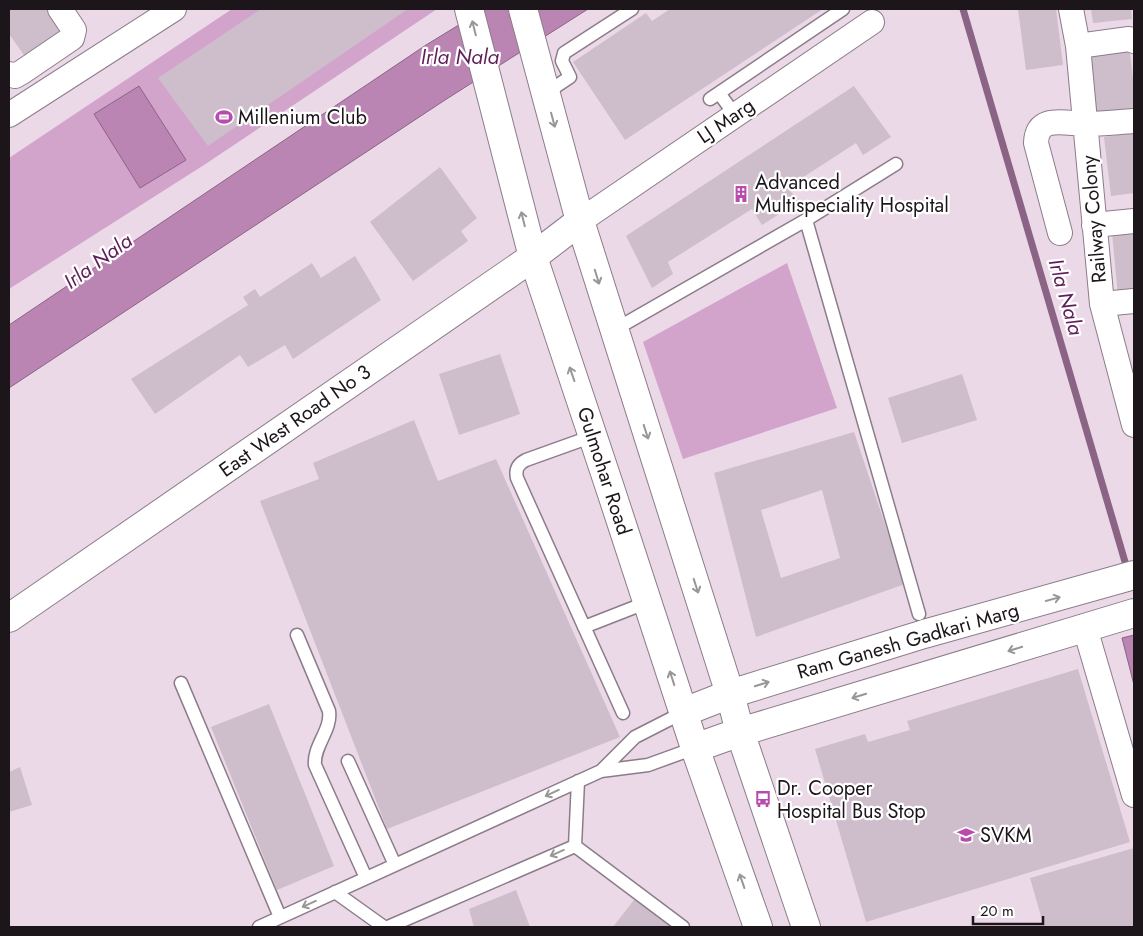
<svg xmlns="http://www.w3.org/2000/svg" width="1143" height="936" font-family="Jost,sans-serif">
<rect width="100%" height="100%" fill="#ebd9e8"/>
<path fill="#d2a3cb" d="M232 9H437L204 165 9 289V158Z
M787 263 837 408 683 459 643 342Z"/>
<path fill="#bb85b3" stroke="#8b6485" d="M485 9H588L445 100 9 388V325L426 45Z
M139 86 186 160 140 188 94 114Z
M1134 635V685L1122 638Z"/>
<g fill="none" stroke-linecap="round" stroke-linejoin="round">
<path stroke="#8b6485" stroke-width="7" d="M963 9 1128 572"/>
</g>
<path fill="#cebdcb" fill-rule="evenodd" d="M9 9H51L69 33 29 62 9 34Z
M261 9H408L208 146 158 78Z
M670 9H823L625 140 573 62 646 13 652 21Z
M1018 9H1056L1063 65 1026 70Z
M1091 9H1131L1132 19 1093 23Z
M1129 44 1134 87V111L1091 118 1085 48Z
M854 86 891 137 863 155 856 143 788 187 798 202 762 225 752 209 668 262 673 274 652 288 626 236Z
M1134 133V193L1111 196 1104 137Z
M440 167 477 218 461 231 468 241 413 281 370 222Z
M1134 230V294L1118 296 1112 233Z
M355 256 381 300 293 359 285 345 248 367 240 355 155 414 131 379 248 305 243 297 255 289 260 297 312 263 321 278Z
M500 354 520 414 459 435 439 374Z
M962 374 977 420 902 443 888 398Z
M414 420 438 481 496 459 620 737 387 829 260 501 319 479 313 463Z
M854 432 905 584 756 637 714 473ZM822 490 840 558 781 578 761 510Z
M1078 669 1130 842 866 922 815 749 865 734 868 742 910 730 907 721Z
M269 704 334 866 277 890 211 727Z
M20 767 32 805 9 812V772Z
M1134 848V927H1044L1030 878Z
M516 890 530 927H474L469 909Z
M637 896 678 927H613Z"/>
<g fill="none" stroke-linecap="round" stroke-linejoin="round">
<g stroke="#8c7c8a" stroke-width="15">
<path id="lane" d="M546 93 570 77 562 61 564 53 632 9
M719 93 735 115
M710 99 843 9
M806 220 919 614
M614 330 806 220 896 164
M593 436 526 460C518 464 515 469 517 478L623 713
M584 627 648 602
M297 635 329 711C332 730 313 746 315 765L366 878
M181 683 280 917
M348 761 395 865
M601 771 635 737 684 712
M575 846 683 927
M335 892 384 927
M259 927 601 771 648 765 695 748
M388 927 575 846 578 781"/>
</g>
<g stroke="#8c7c8a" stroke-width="26">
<path id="street" d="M1071 9 1078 46 1102 304 1134 425
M1078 46 1129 39 1134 41
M9 74 15 76 22 72 72 38 74 30 60 9
M9 115 174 9
M580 221 872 22
M1094 225 1134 221
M1060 233 1036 143C1037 113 1067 124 1086 124 1102 124 1118 122 1134 121
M1102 304 1134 301
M1085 628 1134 795"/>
</g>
<g stroke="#8c7c8a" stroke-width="30">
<path id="secondary" d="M9 618 533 257 580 221
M684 712 730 694 924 634 1134 575
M695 748 740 732 1134 613"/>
</g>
<g stroke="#8c7c8a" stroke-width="30">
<path id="primary" d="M469 9 533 257 611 491 695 748 758 927
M523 9 580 221 730 694 740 732 806 927"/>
</g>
<use href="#lane" stroke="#fff" stroke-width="12"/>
<use href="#street" stroke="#fff" stroke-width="24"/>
<use href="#secondary" stroke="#fff" stroke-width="28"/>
<use href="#primary" stroke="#fff" stroke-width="28"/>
</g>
<defs><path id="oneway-shaft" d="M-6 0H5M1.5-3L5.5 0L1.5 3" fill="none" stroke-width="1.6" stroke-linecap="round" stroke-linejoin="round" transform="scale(1.25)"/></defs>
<g stroke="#999698">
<use href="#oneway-shaft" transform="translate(474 28) rotate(-104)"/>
<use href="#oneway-shaft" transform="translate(553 120) rotate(75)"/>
<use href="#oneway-shaft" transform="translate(523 219) rotate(-104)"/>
<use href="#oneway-shaft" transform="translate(597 277) rotate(73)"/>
<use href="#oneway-shaft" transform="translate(572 374) rotate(-109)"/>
<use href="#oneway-shaft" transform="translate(646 432) rotate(72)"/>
<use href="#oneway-shaft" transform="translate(696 586) rotate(72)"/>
<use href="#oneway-shaft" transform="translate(1053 599) rotate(-15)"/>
<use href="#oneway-shaft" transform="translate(1015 649) rotate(163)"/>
<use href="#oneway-shaft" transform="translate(672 678) rotate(-108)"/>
<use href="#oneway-shaft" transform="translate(762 684) rotate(-17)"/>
<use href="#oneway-shaft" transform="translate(859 696) rotate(163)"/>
<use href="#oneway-shaft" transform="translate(552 793) rotate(155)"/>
<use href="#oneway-shaft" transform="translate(557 853) rotate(156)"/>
<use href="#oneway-shaft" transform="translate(742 881) rotate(-109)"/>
<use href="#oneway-shaft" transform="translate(309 904) rotate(156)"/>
</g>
<defs>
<g id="stadium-bare" transform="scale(1.35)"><path d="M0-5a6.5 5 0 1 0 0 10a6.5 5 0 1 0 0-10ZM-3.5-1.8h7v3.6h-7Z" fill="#b84cad" stroke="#fff" stroke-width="2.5" paint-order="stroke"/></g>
<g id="building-bare" transform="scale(1.35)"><path d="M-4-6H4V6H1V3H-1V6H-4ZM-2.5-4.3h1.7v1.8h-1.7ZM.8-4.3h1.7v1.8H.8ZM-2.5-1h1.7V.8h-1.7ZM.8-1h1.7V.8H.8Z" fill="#b84cad" stroke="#fff" stroke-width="2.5" paint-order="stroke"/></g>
<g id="bus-bare" transform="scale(1.35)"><path d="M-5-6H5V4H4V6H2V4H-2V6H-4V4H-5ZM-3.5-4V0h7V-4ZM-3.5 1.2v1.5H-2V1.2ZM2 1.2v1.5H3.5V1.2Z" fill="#b84cad" stroke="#fff" stroke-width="2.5" paint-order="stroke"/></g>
<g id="university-bare" transform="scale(1.35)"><path d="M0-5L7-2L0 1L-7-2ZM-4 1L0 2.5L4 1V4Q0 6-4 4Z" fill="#b84cad" stroke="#fff" stroke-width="2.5" paint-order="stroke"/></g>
</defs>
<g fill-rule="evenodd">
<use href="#stadium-bare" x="224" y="117"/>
<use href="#building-bare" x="741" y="194"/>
<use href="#bus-bare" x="763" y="799"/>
<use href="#university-bare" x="966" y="835"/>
</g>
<g text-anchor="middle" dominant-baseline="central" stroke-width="4.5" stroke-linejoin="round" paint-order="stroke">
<g font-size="20" fill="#1c161b" stroke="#fff" text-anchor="start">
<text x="238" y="117">Millenium Club</text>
<text x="755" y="182">Advanced<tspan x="755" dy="23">Multispeciality Hospital</tspan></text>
<text x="777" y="788">Dr. Cooper<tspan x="777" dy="23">Hospital Bus Stop</tspan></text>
<text x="980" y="835">SVKM</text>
</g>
<g font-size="20" fill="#1c161b" stroke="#fff">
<text transform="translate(726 121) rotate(-34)">LJ Marg</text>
<text transform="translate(1094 219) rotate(-95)">Railway Colony</text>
<text transform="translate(295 421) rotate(-35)">East West Road No 3</text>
<text transform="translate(604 471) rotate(72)">Gulmohar Road</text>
<text transform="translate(908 641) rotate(-16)">Ram Ganesh Gadkari Marg</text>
</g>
<g font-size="21" font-style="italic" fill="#5f1e59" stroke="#fff">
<text x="460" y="57">Irla Nala</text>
<text transform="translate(98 261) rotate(-36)">Irla Nala</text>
<text transform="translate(1066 297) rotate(74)">Irla Nala</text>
</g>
</g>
<rect width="1143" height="936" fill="none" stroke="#1c161b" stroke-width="20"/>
<path d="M973 916v8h70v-8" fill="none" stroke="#1c161b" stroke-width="2.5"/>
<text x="980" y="916" font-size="15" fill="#1c161b" stroke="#ffffff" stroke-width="4" paint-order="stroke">20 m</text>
</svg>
